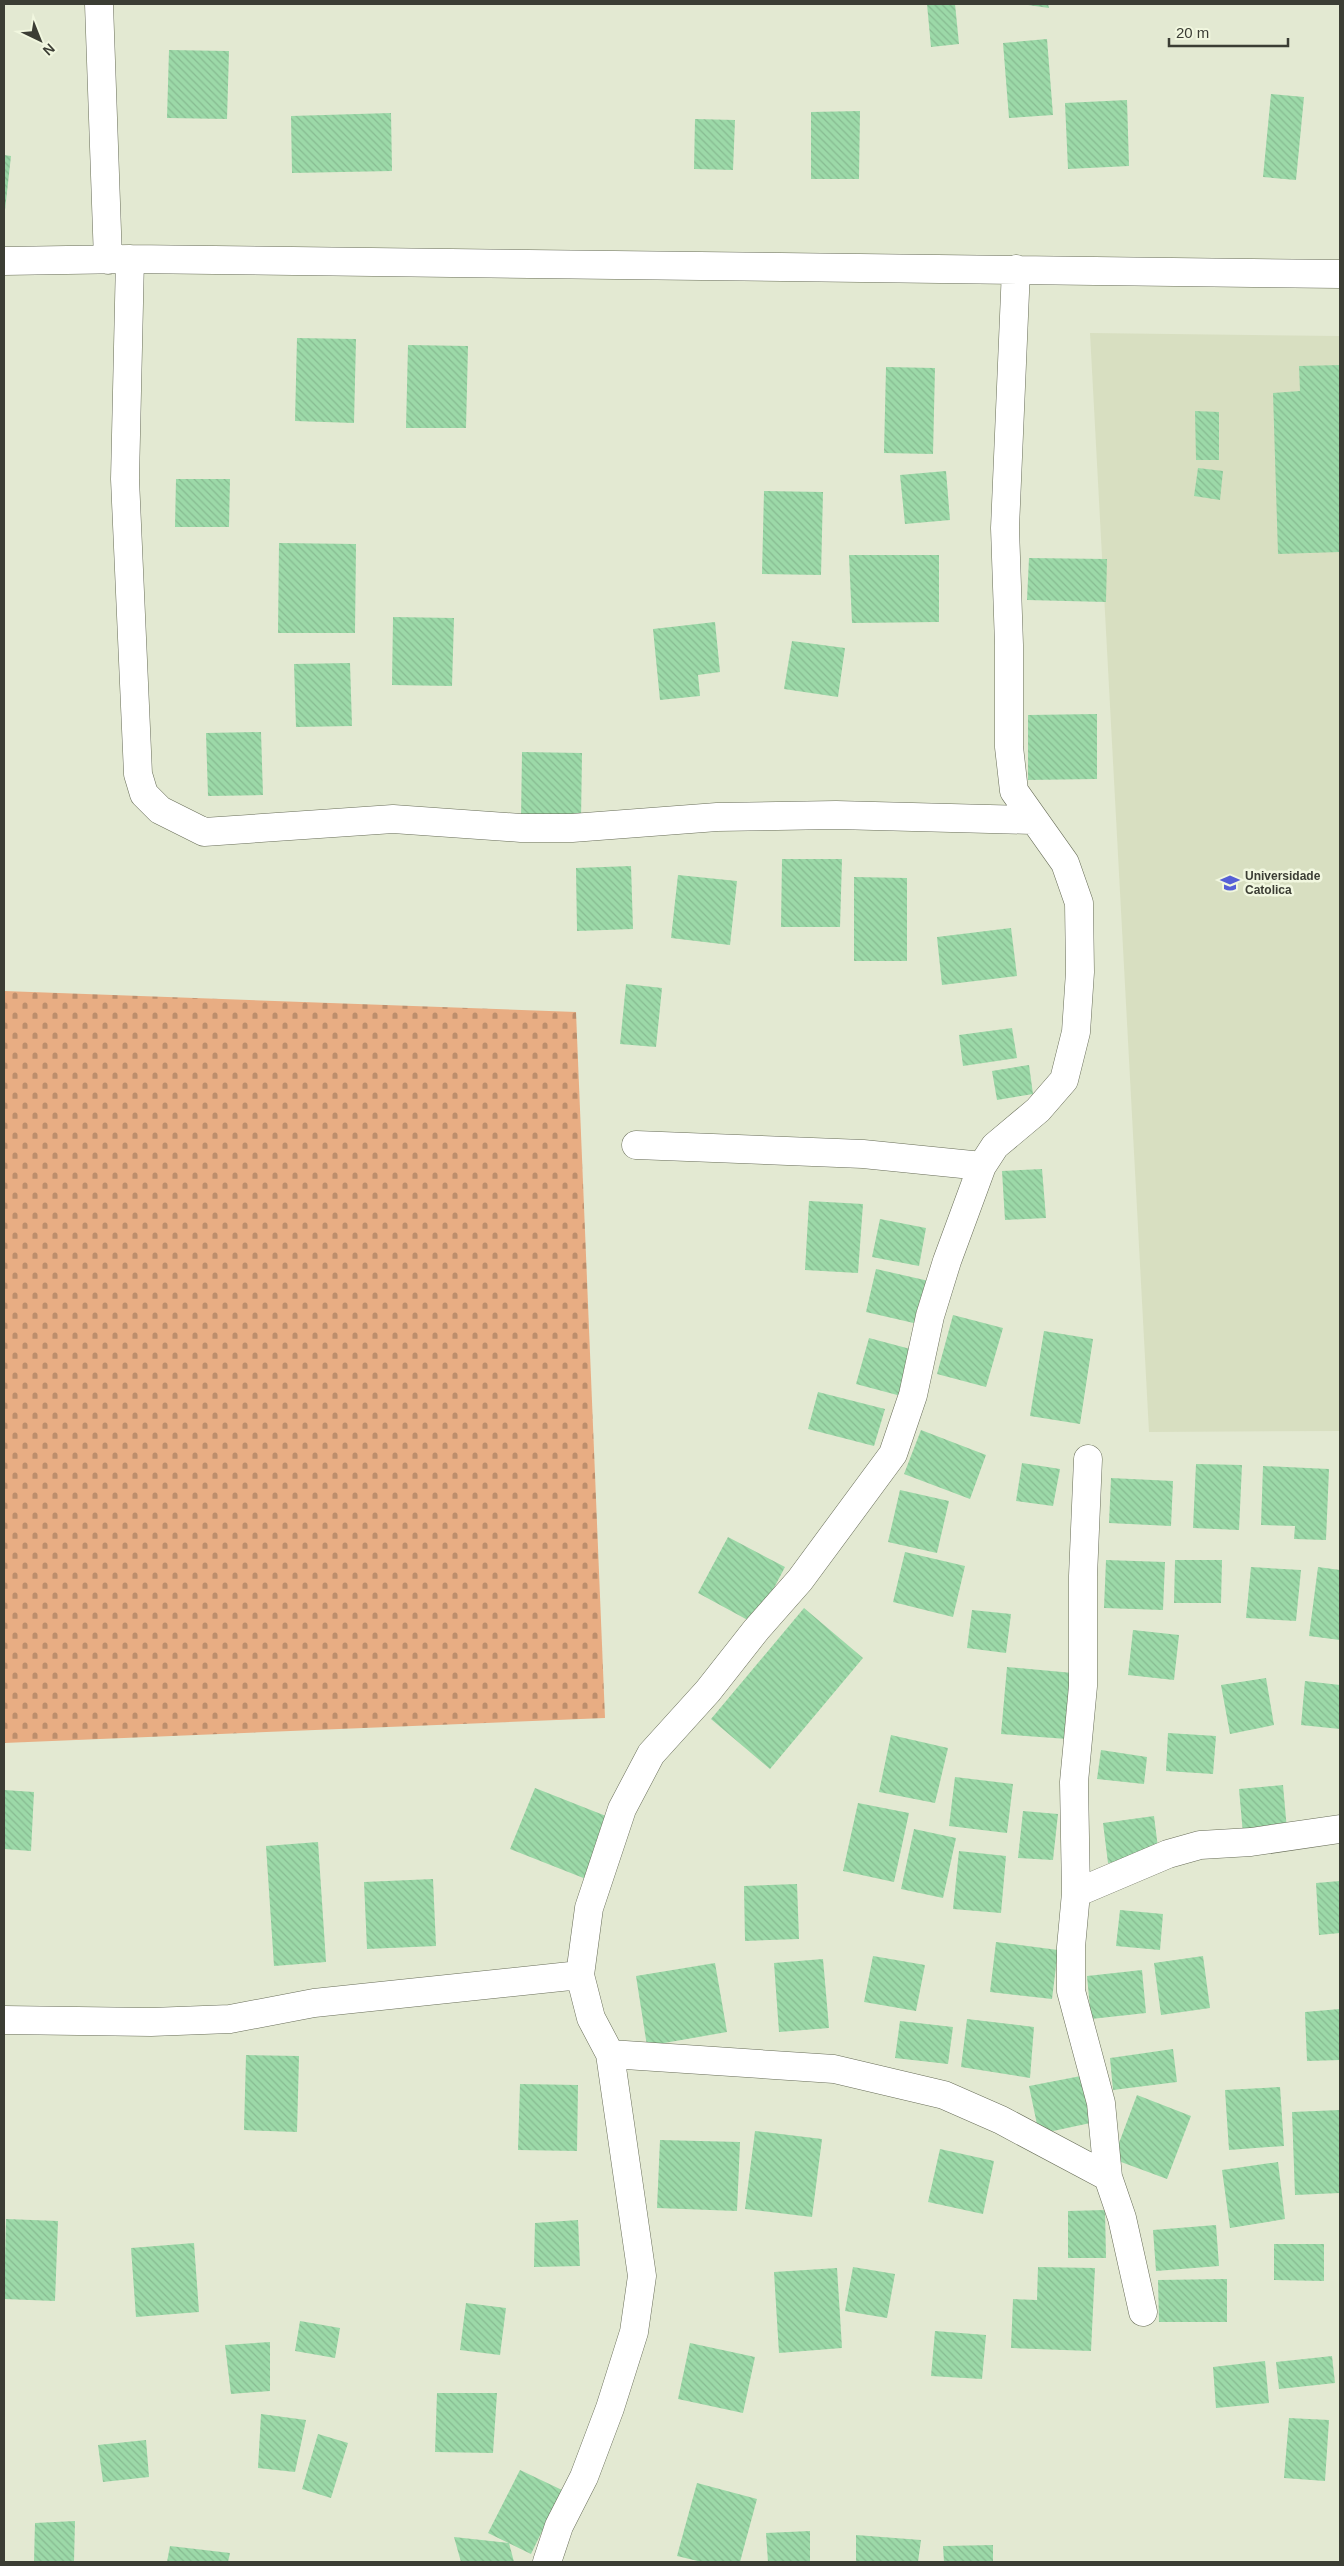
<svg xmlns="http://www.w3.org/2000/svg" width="1344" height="2566" font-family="Helvetica,sans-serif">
<defs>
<pattern id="cemetery-stones" width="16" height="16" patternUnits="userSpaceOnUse" patternTransform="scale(1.25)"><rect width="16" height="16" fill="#e8ad83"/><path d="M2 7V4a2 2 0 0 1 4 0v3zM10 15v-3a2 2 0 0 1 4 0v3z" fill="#bd8e6c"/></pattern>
<pattern id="building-back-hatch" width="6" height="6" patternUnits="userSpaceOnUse" patternTransform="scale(1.25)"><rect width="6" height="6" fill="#9cd9a8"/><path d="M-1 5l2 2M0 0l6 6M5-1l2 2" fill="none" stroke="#87bb91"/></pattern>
</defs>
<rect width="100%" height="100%" fill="#e3e9d2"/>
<path fill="#d8dfc1" d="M1090 333 1340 336V1431L1149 1432Z"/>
<path fill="url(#cemetery-stones)" d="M4 991 576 1012 605 1718 4 1743Z"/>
<path fill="url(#building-back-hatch)" d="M927 4H955L959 44 931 47Z
M1028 4H1048L1049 8 1028 5Z
M1047 39 1053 115 1009 118 1003 43Z
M169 50 229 51 227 119 167 118Z
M1271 94 1304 97 1296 180 1263 177Z
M1127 100 1129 166 1068 169 1065 103Z
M860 111 859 179H811V112Z
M391 113 392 171 292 173 291 116Z
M695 119 735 120 733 170 694 169Z
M4 155 11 156 5 210H4Z
M297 338 356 339 354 423 295 421Z
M408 345 468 346 466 428H406Z
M1340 365V552L1278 554 1273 393 1300 391 1299 366Z
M886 367 935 368 933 454 884 453Z
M1195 411 1219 412V460H1196Z
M1198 468 1223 471 1220 500 1194 496Z
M946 471 950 520 905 524 900 475Z
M176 479H230L229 527H175Z
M764 491 823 492 821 575 762 574Z
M279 543 356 544 355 633H278Z
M849 555H939V622L852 623Z
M1029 558 1107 559 1106 602 1027 600Z
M393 617 454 618 452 686 392 685Z
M715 622 720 672 698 675 700 696 660 700 653 629Z
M792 641 845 648 838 697 784 689Z
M350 663 352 726 296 727 294 664Z
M1097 714V779L1028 780V715Z
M261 732 263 795 208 796 206 733Z
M522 752 582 753 581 821 521 820Z
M782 859H842L840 927H781Z
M631 866 633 929 577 931 576 868Z
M678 875 737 881 730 945 671 938Z
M854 877 907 878V961H854Z
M1011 928 1017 976 942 985 937 937Z
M626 984 662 988 656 1047 620 1044Z
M1012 1028 1017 1058 963 1066 959 1035Z
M1029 1065 1033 1094 997 1100 992 1071Z
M1042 1169 1046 1218 1005 1220 1002 1171Z
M809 1201 863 1204 858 1273 805 1270Z
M880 1219 926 1228 919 1266 872 1257Z
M876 1269 929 1281 918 1324 866 1312Z
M953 1315 1003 1328 986 1387 937 1374Z
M1044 1331 1093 1339 1080 1424 1030 1416Z
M869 1338 914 1350 901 1396 856 1384Z
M818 1392 885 1409 874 1446 808 1429Z
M921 1430 986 1455 970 1499 904 1474Z
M1022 1463 1060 1469 1053 1506 1016 1501Z
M1196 1464 1242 1465 1239 1530 1193 1528Z
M1263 1466 1329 1469 1326 1540 1294 1539 1295 1526 1261 1525Z
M1111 1478 1173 1481 1171 1526 1109 1523Z
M900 1490 949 1501 937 1553 888 1542Z
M728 1537 785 1567 755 1624 698 1593Z
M905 1552 965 1566 953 1617 893 1602Z
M1106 1560 1165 1562 1163 1610 1104 1608Z
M1175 1560H1222L1221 1603H1174Z
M1251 1567 1301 1570 1296 1621 1246 1618Z
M1318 1567 1340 1570V1640L1309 1636Z
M804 1608 863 1658 770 1769 711 1719Z
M972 1610 1011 1614 1006 1653 967 1648Z
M1133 1630 1179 1635 1174 1680 1128 1675Z
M1007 1667 1073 1673 1067 1739 1001 1734Z
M1266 1678 1274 1725 1230 1734 1221 1685Z
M1305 1681 1340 1685V1729L1301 1725Z
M1168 1733 1216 1736 1213 1774 1166 1771Z
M891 1735 948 1748 935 1803 879 1792Z
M1101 1750 1147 1757 1144 1784 1097 1779Z
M955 1777 1013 1784 1007 1833 949 1826Z
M1283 1785 1287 1830 1243 1834 1239 1789Z
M535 1788 611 1818 586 1879 510 1849Z
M4 1790 34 1792 31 1851 4 1849Z
M858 1803 909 1813 894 1882 843 1871Z
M1023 1811 1058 1814 1053 1860 1018 1858Z
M1154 1816 1159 1856 1108 1863 1103 1823Z
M914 1829 956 1838 943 1898 901 1889Z
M318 1842 326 1962 274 1966 266 1846Z
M959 1851 1006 1856 1001 1913 953 1909Z
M433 1879 436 1946 367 1949 364 1882Z
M1340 1881V1933L1319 1935 1316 1883Z
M797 1884 799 1939 745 1941 744 1886Z
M1120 1910 1163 1914 1160 1950 1116 1946Z
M996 1942 1058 1950 1052 1999 990 1992Z
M873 1956 925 1965 916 2011 864 2002Z
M1203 1956 1210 2008 1161 2015 1154 1963Z
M823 1959 829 2028 779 2032 774 1963Z
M715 1963 727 2032 647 2046 636 1976Z
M1142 1970 1146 2013 1091 2019 1087 1976Z
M1340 2009V2060L1307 2061 1305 2012Z
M967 2019 1034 2027 1030 2078 961 2067Z
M900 2021 953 2027 948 2064 895 2058Z
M1173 2049 1177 2082 1113 2090 1110 2058Z
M246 2055 299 2056 297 2132 244 2130Z
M1086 2075 1095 2122 1039 2134 1029 2086Z
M520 2084 578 2085 577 2151 518 2150Z
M1280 2087 1284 2146 1229 2150 1225 2090Z
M1137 2095 1191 2116 1167 2179 1113 2159Z
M1340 2110V2193L1295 2195 1292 2112Z
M755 2131 822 2139 812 2217 745 2209Z
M660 2140 740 2142 737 2211 657 2208Z
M940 2149 994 2161 983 2214 928 2202Z
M1278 2162 1285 2219 1230 2228 1222 2170Z
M1105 2210 1106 2258H1068V2211Z
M6 2219 58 2221 55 2301 4 2299Z
M578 2220 580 2266 534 2267 535 2223Z
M1216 2225 1219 2266 1156 2271 1153 2230Z
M194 2243 199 2312 136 2317 131 2248Z
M1274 2244H1324V2281L1274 2280Z
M853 2267 895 2274 887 2318 845 2311Z
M1038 2267 1095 2268 1091 2351 1011 2348 1013 2299 1037 2300Z
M837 2268 842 2348 779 2353 774 2272Z
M1227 2279V2322H1159L1158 2280Z
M466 2303 506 2308 500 2355 460 2350Z
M300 2321 340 2328 335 2358 295 2351Z
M935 2331 986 2335 982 2379 931 2376Z
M270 2342V2391L231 2394 225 2345Z
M690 2343 755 2357 743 2413 678 2399Z
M1332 2356 1335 2383 1279 2389 1276 2362Z
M1265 2361 1269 2403 1216 2408 1213 2367Z
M437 2393H497L493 2453 435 2452Z
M261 2414 306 2420 295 2472 258 2468Z
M1289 2418 1329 2420 1325 2481 1284 2478Z
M318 2434 348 2443 331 2498 302 2489Z
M146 2440 149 2477 103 2482 98 2445Z
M520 2470 562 2490 531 2554 488 2533Z
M697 2483 757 2499 740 2562H702L677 2556Z
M75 2521 74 2562H34L35 2523Z
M810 2531V2562H768L766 2533Z
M856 2535 921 2540 918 2562H856Z
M454 2537 509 2543 514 2562H461Z
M993 2545V2562H944L943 2546Z
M170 2546 230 2553 228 2562H167Z"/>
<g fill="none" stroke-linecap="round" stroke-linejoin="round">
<g stroke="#686d58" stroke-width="29">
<path id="minor" d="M99 4 108 260
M130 259 125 479 138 774 144 794 160 810 204 832 393 819 521 828H572L717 817 836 815 1032 820
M4 261 130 259 1340 274
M636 1145 863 1154 982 1166
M1076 1893 1074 1782 1083 1686V1576L1088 1459
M580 1975 589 1908 622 1809 651 1754 708 1691 756 1630 800 1580 893 1454 913 1395 930 1316 947 1261 982 1166 995 1146 1038 1110 1064 1080 1076 1032 1080 972 1079 903 1065 863 1014 791 1009 747V645L1005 528 1016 269
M4 2020 151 2022 230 2019 314 2003 580 1975 591 2018 610 2054 834 2069 944 2095 1001 2120 1108 2177 1122 2218 1143 2312
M1108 2177 1101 2103 1071 1991V1947L1076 1893 1168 1854 1200 1845 1251 1842 1340 1829
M547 2562 559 2526 584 2477 610 2408 634 2332 642 2276 610 2054"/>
</g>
<use href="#minor" stroke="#fff" stroke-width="28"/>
</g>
<defs>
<g id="school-bare" transform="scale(1.5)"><path d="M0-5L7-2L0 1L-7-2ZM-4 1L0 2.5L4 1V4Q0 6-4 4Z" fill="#555fd6" stroke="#f1f7df" stroke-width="2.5" paint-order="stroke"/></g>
</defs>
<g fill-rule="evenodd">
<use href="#school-bare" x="1230" y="883"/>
</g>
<g text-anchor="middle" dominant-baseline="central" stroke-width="5" stroke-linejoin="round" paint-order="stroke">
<g font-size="12" font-weight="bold" fill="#3b3d34" stroke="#f1f7df" text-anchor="start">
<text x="1245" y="876">Universidade<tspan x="1245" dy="14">Catolica</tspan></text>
</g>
</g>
<rect width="1344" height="2566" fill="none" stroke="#3b3d34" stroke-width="10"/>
<g transform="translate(40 40) rotate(137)" stroke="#f1f7df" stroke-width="4" paint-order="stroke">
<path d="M0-4L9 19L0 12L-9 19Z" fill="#3b3d34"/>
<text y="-8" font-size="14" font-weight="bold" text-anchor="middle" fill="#3b3d34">N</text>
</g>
<path d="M1169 38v8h119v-8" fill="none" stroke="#3b3d34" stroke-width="2.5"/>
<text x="1176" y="38" font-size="15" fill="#3b3d34" stroke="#f1f7df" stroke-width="4" paint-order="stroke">20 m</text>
</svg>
